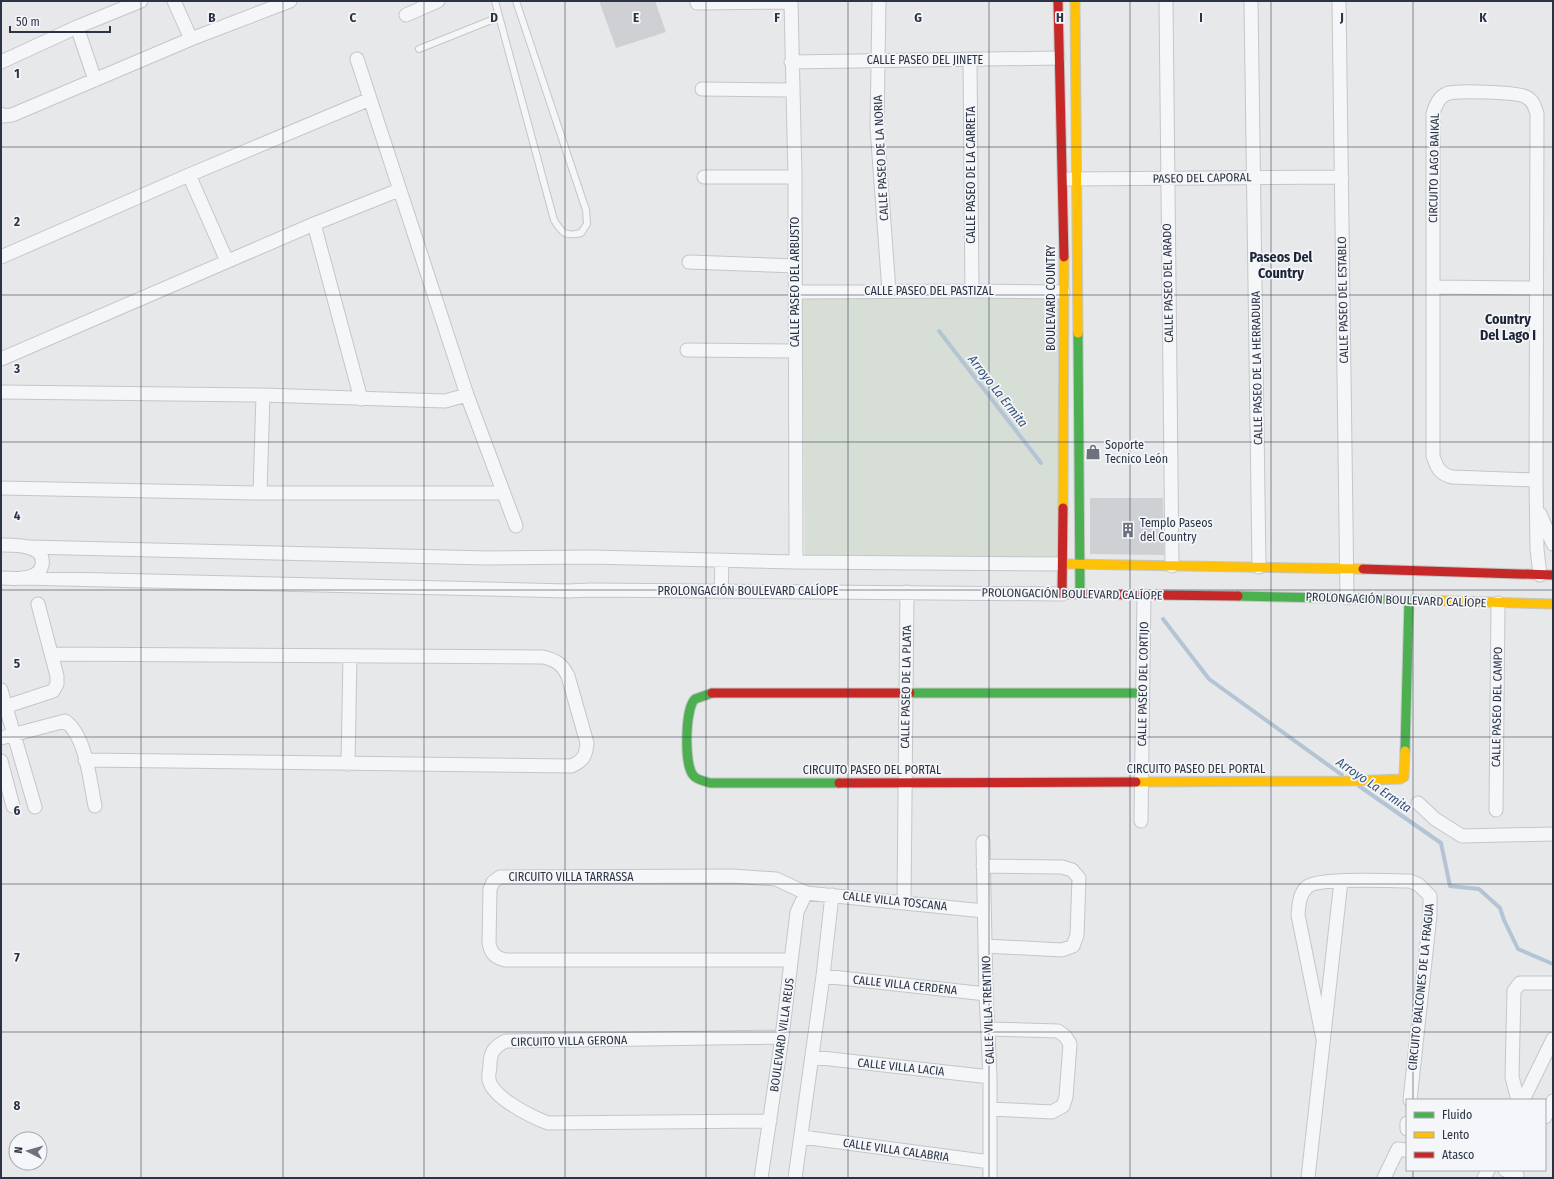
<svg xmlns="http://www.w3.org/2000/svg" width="1554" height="1179" font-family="'Fira Sans Condensed',sans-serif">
<rect width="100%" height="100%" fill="#e6e8ea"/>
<path fill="#d6ded6" d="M1059 298 1058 559 805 557 802 299Z"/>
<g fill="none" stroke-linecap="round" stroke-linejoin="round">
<path stroke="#b4c4d5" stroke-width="4" d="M939 331 1041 463
M1163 619 1209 679 1342 775
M1359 786 1441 843 1450 886 1479 889 1500 908 1504 920 1518 949 1553 964"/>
</g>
<path fill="#ced0d3" d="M599 1H655L666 32 616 48Z
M1090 498H1163L1164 555 1090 554Z"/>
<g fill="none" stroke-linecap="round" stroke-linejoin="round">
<g stroke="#c4c6c8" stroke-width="8">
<path id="lane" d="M495 1 554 220C562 233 565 237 581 233L587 224 586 210 516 1
M419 49 499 17"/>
</g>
<g stroke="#c4c6c8" stroke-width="15">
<path id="street" d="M174 1 191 39
M791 1 795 177 796 562
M879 1 877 128 889 291
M1166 1 1172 566
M1251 1 1259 567
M1339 1 1347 598
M697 3 791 2
M406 15 438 1
M357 59 467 395 516 526
M970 60 972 291
M1 62 77 27
M791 62 1058 58
M95 80 77 27 141 1
M702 89 792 90
M1 114 3 116 12 115 191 39 290 1
M189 175 227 261
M704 177H795
M1068 179 1342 177
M314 224 361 399
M1 257 189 175 370 99
M689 262 795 266
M1433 287 1536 288
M795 292 972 291 1063 292
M687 350 794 351
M1 359 314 224 399 190
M1 392 263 395 445 401 467 395
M1536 480 1452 477C1440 474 1437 468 1433 456V114C1435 106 1438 98 1446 94 1455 90 1518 92 1526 97 1533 100 1535 107 1537 114L1536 480 1537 549 1540 575
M1 488 260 493H503
M260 493 263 395
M1540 514 1553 544
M1 545C14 545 46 544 42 565 41 571 37 574 32 576 23 580 11 578 1 578
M29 547 487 558 591 557 796 562 1062 564
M21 578 568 591 591 590 1062 594
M721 592 722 561
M52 654 543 657C556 660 562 664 568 676L587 743C586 756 583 761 571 766L85 760
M1 690 35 807
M1 708 53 691 57 684V676L38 604
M1 738 65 721C86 735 90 782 95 806
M1 761 13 806
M348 764 350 656
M1418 803 1435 819 1462 836 1553 834
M1496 810 1498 603
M1141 821 1144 596
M983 842 986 994 990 1077V1178
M983 866 1062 867 1072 870 1079 878 1077 935 1073 946 1062 950 985 946
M904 902 907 592
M791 960H505C494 957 491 953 489 943L490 889 493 882 500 877 732 876 776 879 806 893 984 911
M823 976 986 994
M989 1029 1058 1031 1065 1036 1070 1044 1066 1097 1063 1106 1052 1112 990 1109
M1323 1039 1298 915C1299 905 1299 894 1307 887 1318 877 1392 881 1410 881L1419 885 1430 896V915L1410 1100
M813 1057 990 1077
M1518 1100 1512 1077 1514 991 1520 983H1553
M1523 1100 1553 1039
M1545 1117 1553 1101
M770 1121 548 1123C532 1117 493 1098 489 1080 488 1075 490 1069 490 1065 490 1052 495 1046 506 1041L782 1037
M1407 1123V1129
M802 1137 990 1162
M1505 1170 1517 1175
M761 1178 782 1037 797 912 806 893
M795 1178 823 976 832 895
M1308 1178 1341 881
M1384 1178 1398 1149 1407 1150
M1484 1178 1488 1170"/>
</g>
<g stroke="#c4c6c8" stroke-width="11">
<path id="fast" d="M1078 333 1080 594
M1238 596 1417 600
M712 693 695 699C685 708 684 764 693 775 696 780 705 781 710 783H839
M910 693H1142
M1405 751 1409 600"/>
</g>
<g stroke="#c4c6c8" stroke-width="11">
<path id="slow" d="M1075 1 1078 333
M1063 508 1064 257
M1068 564 1363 569
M1417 600 1553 604
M1136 782 1346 781 1400 779 1404 777 1405 751"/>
</g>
<g stroke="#c4c6c8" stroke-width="11">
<path id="jam" d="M1058 1 1064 257
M1063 508 1062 594 1238 596
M1363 569 1553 575
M712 693H910
M839 783 1136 782"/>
</g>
<use href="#lane" stroke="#f5f6f7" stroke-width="6"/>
<use href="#street" stroke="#f5f6f7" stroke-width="13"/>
<use href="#fast" stroke="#4caf50" stroke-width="9"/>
<use href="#slow" stroke="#ffc107" stroke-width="9"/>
<use href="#jam" stroke="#c62828" stroke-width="9"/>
</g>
<path fill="none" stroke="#2b3445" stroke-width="1" stroke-opacity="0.55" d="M141 1V1178M283 1V1178M424 1V1178M565 1V1178M706 1V1178M848 1V1178M989 1V1178M1130 1V1178M1271 1V1178M1413 1V1100M1 147H1553M1 295H1553M1 442H1553M1 590H1553M1 737H1553M1 884H1553M1 1032H1553M1413 1170V1178"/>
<defs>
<g id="shop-bare" transform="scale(1.2)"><path d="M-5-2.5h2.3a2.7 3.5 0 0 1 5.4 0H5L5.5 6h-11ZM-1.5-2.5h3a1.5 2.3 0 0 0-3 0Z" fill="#6c737f" stroke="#f4f6f9" stroke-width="2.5" paint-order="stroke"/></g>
<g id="building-bare" transform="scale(1.2)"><path d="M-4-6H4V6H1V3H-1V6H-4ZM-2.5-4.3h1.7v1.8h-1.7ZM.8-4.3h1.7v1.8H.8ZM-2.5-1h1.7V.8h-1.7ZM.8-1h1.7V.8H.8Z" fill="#6c737f" stroke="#f4f6f9" stroke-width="2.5" paint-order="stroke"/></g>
</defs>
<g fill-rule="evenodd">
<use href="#shop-bare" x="1093" y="452"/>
<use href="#building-bare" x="1128" y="530"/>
</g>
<g text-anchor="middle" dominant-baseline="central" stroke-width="3.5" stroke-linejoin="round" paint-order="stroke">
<g font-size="12" fill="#2b3445" stroke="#f4f6f9">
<text x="925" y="60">CALLE PASEO DEL JINETE</text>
<text transform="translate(881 158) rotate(-93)">CALLE PASEO DE LA NORIA</text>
<text transform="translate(1434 168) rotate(-89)">CIRCUITO LAGO BAIKAL</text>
<text transform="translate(971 175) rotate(-90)">CALLE PASEO DE LA CARRETA</text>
<text transform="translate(1202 178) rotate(-1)">PASEO DEL CAPORAL</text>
<text transform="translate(795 282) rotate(-90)">CALLE PASEO DEL ARBUSTO</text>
<text transform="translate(1168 283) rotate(-91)">CALLE PASEO DEL ARADO</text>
<text x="929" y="291">CALLE PASEO DEL PASTIZAL</text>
<text transform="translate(1051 298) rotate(-90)">BOULEVARD COUNTRY</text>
<text transform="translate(1343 300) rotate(-91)">CALLE PASEO DEL ESTABLO</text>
<text transform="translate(1257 368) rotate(-91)">CALLE PASEO DE LA HERRADURA</text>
<text x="748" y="591">PROLONGACIÓN BOULEVARD CALÍOPE</text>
<text transform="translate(1072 594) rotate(1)">PROLONGACIÓN BOULEVARD CALÍOPE</text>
<text transform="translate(1396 600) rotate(2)">PROLONGACIÓN BOULEVARD CALÍOPE</text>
<text transform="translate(1143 684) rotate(-89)">CALLE PASEO DEL CORTIJO</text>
<text transform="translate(906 687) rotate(-89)">CALLE PASEO DE LA PLATA</text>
<text transform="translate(1497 707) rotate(-89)">CALLE PASEO DEL CAMPO</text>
<text x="1196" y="769">CIRCUITO PASEO DEL PORTAL</text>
<text x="872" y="770">CIRCUITO PASEO DEL PORTAL</text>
<text x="571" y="877">CIRCUITO VILLA TARRASSA</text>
<text transform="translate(895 901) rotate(6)">CALLE VILLA TOSCANA</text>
<text transform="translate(905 985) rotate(6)">CALLE VILLA CERDENA</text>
<text transform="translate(1421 987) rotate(-84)">CIRCUITO BALCONES DE LA FRAGUA</text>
<text transform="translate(988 1010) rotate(-92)">CALLE VILLA TRENTINO</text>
<text transform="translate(782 1035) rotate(-82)">BOULEVARD VILLA REUS</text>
<text transform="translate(569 1041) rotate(-1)">CIRCUITO VILLA GERONA</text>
<text transform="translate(901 1067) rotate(6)">CALLE VILLA LACIA</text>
<text transform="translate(896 1150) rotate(8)">CALLE VILLA CALABRIA</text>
</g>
<g font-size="12" fill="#2b3445" stroke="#f4f6f9" text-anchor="start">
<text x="1105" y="445">Soporte<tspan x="1105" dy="14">Tecnico León</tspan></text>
<text x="1140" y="523">Templo Paseos<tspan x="1140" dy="14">del Country</tspan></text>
</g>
<g font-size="13" font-style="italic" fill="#34527a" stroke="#f4f6f9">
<text transform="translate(998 391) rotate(52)">Arroyo La Ermita</text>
<text transform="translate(1374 785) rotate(34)">Arroyo La Ermita</text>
</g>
<g font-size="14" font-weight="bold" fill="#1d2536" stroke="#f4f6f9">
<text x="1281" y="257">Paseos Del<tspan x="1281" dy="16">Country</tspan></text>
<text x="1508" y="319">Country<tspan x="1508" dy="16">Del Lago I</tspan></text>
</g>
</g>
<g font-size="13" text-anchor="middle" font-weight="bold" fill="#2b3445" stroke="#f4f6f9" stroke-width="3.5" stroke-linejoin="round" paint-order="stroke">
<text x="212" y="22">B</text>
<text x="353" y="22">C</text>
<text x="494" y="22">D</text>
<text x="636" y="22">E</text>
<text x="777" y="22">F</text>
<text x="918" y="22">G</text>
<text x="1060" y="22">H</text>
<text x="1201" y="22">I</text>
<text x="1342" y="22">J</text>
<text x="1483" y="22">K</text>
<text x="17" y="78">1</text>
<text x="17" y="226">2</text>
<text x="17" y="373">3</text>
<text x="17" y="520">4</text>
<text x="17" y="668">5</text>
<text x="17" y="815">6</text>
<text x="17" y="962">7</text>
<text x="17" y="1110">8</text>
</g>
<rect width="1554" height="1179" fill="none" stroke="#2b3445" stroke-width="4"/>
<rect x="1406" y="1099" width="140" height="72" fill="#f4f6f9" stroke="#a4a8b1"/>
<rect x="1414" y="1112" width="20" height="6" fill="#4caf50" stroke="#a4a8b1"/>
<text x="1442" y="1119" font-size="12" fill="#2b3445">Fluido</text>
<rect x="1414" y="1132" width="20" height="6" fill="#ffc107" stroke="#a4a8b1"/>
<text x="1442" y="1139" font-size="12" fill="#2b3445">Lento</text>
<rect x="1414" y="1152" width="20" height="6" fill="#c62828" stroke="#a4a8b1"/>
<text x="1442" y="1159" font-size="12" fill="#2b3445">Atasco</text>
<g transform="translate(28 1151) rotate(276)"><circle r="19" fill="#f4f6f9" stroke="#a4a8b1"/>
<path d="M0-3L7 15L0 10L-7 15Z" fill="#6c737f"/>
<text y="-6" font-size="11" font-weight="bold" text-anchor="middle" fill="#2b3445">N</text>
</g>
<path d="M10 26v6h100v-6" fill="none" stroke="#2b3445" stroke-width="2"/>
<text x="16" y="26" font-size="12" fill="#2b3445" stroke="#f4f6f9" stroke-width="3" paint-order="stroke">50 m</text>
</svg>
